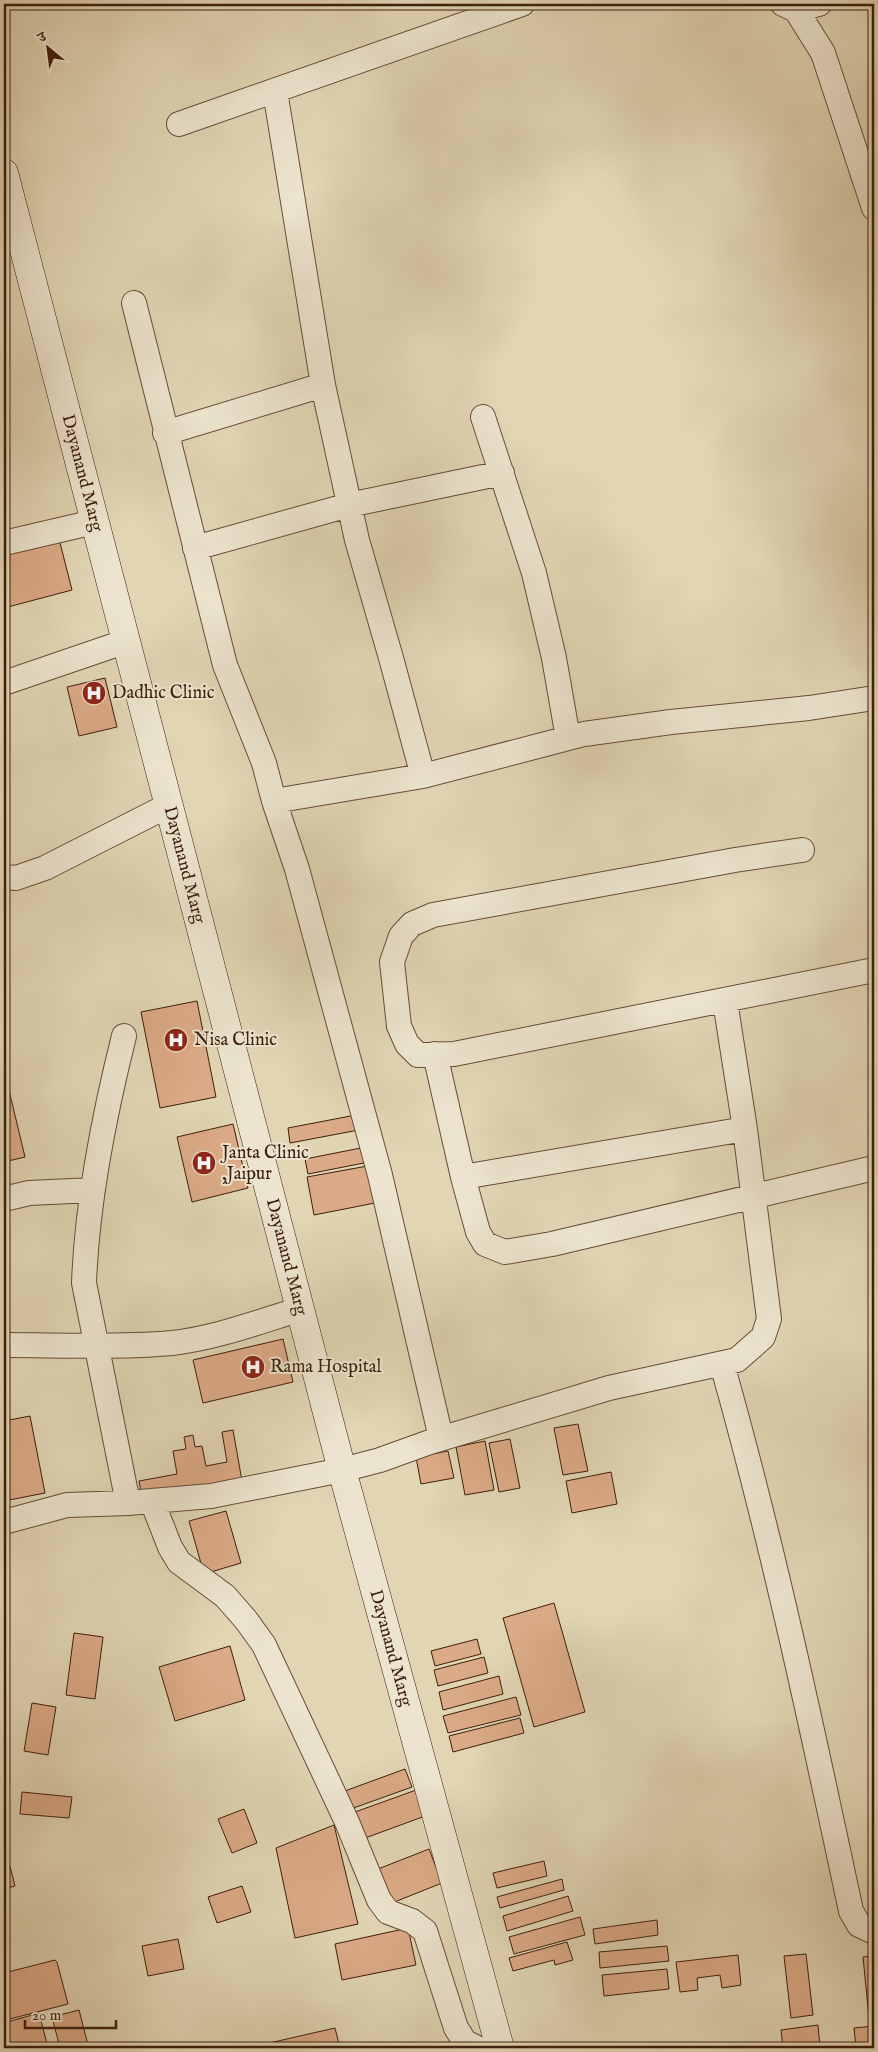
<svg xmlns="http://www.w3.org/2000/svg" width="878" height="2052" font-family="'IM FELL English','Noto Serif Devanagari',serif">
<rect width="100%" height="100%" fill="#e1d5b4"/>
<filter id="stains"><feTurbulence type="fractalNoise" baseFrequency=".004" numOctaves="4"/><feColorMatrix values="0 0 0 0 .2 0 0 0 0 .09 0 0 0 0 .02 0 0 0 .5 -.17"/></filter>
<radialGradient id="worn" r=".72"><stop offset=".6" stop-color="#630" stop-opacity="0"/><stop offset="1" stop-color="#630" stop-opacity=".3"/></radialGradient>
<path fill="#dbaa86" stroke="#3d1e0d" d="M58 535 72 590 4 608V550Z
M105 678 117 727 79 736 67 687Z
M197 1001 216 1097 160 1108 141 1012Z
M8 1086 25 1157 4 1162V1087Z
M361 1114 364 1129 290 1143 288 1128Z
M233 1124 248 1188 192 1202 177 1137Z
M371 1146 374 1161 308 1174 305 1159Z
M373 1165 380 1202 314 1215 307 1177Z
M283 1339 293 1382 203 1403 193 1360Z
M30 1416 45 1493 4 1501V1421Z
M578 1424 588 1471 563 1475 554 1428Z
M233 1430 242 1481 142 1499 139 1481 177 1474 173 1451 186 1449 184 1437 193 1435 195 1447 202 1446 206 1466 227 1462 222 1432Z
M510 1439 520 1488 499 1492 489 1443Z
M485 1441 494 1490 465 1495 456 1447Z
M448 1451 454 1478 421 1484 416 1457Z
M611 1472 617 1504 572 1513 566 1481Z
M226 1511 241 1563 204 1574 189 1521Z
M554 1603 585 1712 534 1727 503 1618Z
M74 1633 103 1637 95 1699 66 1695Z
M477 1639 481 1654 435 1666 431 1651Z
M230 1646 245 1700 175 1721 159 1667Z
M484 1657 488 1673 438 1686 434 1670Z
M499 1676 503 1694 443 1710 439 1692Z
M516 1697 521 1715 448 1733 443 1716Z
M32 1703 56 1707 48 1755 24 1751Z
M520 1718 524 1733 453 1752 449 1736Z
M405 1769 412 1787 348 1810 342 1792Z
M419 1789 428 1815 365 1838 355 1812Z
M22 1792 72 1797 69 1818 20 1814Z
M244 1809 257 1843 232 1853 218 1819Z
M334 1825 358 1924 295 1938 276 1848Z
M4 1843 15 1886 4 1889Z
M429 1849 442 1883 387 1905 373 1871Z
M544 1861 547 1876 497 1888 493 1873Z
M562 1879 564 1890 500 1908 497 1897Z
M242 1886 251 1912 217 1923 208 1897Z
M568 1896 573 1911 507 1931 503 1916Z
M580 1917 585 1935 514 1954 509 1937Z
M657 1920 658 1935 595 1944 593 1929Z
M408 1928 416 1965 342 1980 335 1944Z
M178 1939 184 1969 148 1976 142 1946Z
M567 1942 573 1960 555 1965 554 1960 513 1971 509 1958Z
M667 1946 669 1961 600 1968 599 1952Z
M806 1954 813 2015 791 2018 784 1956Z
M738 1955 741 1985 722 1988 720 1975 697 1978 698 1990 680 1992 676 1962Z
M874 1956V2018H869L863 1957Z
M55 1960 57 1962 68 2004 6 2020 4 2013V1973Z
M667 1969 669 1989 604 1996 602 1975Z
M79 2010 88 2045 76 2048H60L52 2017Z
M39 2013 48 2048H10L4 2023Z
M818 2025 820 2048H783L781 2030Z
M874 2026V2048H856L854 2028Z
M335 2028 340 2048H256V2046Z"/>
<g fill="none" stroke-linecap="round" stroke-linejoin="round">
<g stroke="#664c37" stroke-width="26">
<path id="street" d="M783 4 796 10 823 53 874 208
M796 10 819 4
M275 91 323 385
M179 124 522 4
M134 303 225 665 264 763 274 801 423 776 584 734 671 722 809 708 874 698
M483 417 534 573 554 658 568 738
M165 433 323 385 357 540 391 658 423 776
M4 543 94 522
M195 548 349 505 502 473
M4 683 127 641
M274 801 297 869 380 1175 441 1438
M802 850 735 860 433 915 412 924 401 936 392 962 399 1026 407 1044 418 1055 454 1054 874 970
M4 877 16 878 45 868 169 805
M124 1036C104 1116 87 1200 84 1283L128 1503
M435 1054 463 1177 478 1232 485 1244 505 1252 552 1244 874 1168
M463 1177 745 1129
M4 1199 29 1193 93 1190
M4 1345C59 1345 116 1348 172 1343 216 1338 258 1322 301 1309
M722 1364C773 1544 812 1728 851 1911L859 1925 874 1932
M152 1501 170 1547 179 1562 225 1596 246 1620 264 1645 347 1822 379 1900 388 1912 412 1921 425 1931 456 2028 465 2042 477 2048
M4 1522 67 1505 128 1503 211 1496 342 1470 380 1460 430 1442 609 1388 737 1360 763 1337 769 1319 745 1129 725 1001"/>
</g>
<g stroke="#3d1e0d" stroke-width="29">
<g id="secondary">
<path id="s1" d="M4 173 342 1470 500 2048"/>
</g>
</g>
<use href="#street" stroke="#ece4ce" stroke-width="24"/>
<use href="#secondary" stroke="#ece4ce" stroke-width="28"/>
</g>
<defs>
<g id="hospital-disc" transform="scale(1.25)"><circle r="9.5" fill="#8f2418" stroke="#ece4ce"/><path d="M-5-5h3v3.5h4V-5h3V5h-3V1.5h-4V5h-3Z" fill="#fff"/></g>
</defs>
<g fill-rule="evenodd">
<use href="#hospital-disc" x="94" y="693"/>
<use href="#hospital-disc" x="176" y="1040"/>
<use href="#hospital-disc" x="204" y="1163"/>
<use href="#hospital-disc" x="253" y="1367"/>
</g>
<g text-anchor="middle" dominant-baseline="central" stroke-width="4" stroke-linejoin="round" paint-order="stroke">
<g font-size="18" fill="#3d1e0d" stroke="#ece4ce">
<text stroke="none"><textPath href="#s1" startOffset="310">Dayanand Marg</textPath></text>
<text stroke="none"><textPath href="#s1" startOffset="715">Dayanand Marg</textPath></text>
<text stroke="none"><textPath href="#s1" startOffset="1120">Dayanand Marg</textPath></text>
<text stroke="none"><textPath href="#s1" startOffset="1525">Dayanand Marg</textPath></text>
</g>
<g font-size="18" fill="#3d1e0d" stroke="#ece4ce" text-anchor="start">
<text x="112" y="693">Dadhic Clinic</text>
<text x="194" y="1040">Nisa Clinic</text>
<text x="222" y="1153">Janta Clinic<tspan x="222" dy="21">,Jaipur</tspan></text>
<text x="270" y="1367">Rama Hospital</text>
</g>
</g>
<rect width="878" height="2052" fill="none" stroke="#e1d5b4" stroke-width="20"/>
<rect x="5" y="5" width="868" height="2042" fill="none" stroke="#3d1e0d" stroke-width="2.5"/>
<rect x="10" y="10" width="858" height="2032" fill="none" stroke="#3d1e0d"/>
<g transform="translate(48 48) rotate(331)" stroke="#ece4ce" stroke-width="4" paint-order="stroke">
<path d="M0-4L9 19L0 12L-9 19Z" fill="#3d1e0d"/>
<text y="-8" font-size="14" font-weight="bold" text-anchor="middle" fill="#3d1e0d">उ</text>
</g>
<path d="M25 2020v8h91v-8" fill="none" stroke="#3d1e0d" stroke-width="2.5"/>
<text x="32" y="2020" font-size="15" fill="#3d1e0d" stroke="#ece4ce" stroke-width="4" paint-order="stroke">20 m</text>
<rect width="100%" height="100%" filter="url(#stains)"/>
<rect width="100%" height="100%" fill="url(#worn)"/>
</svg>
